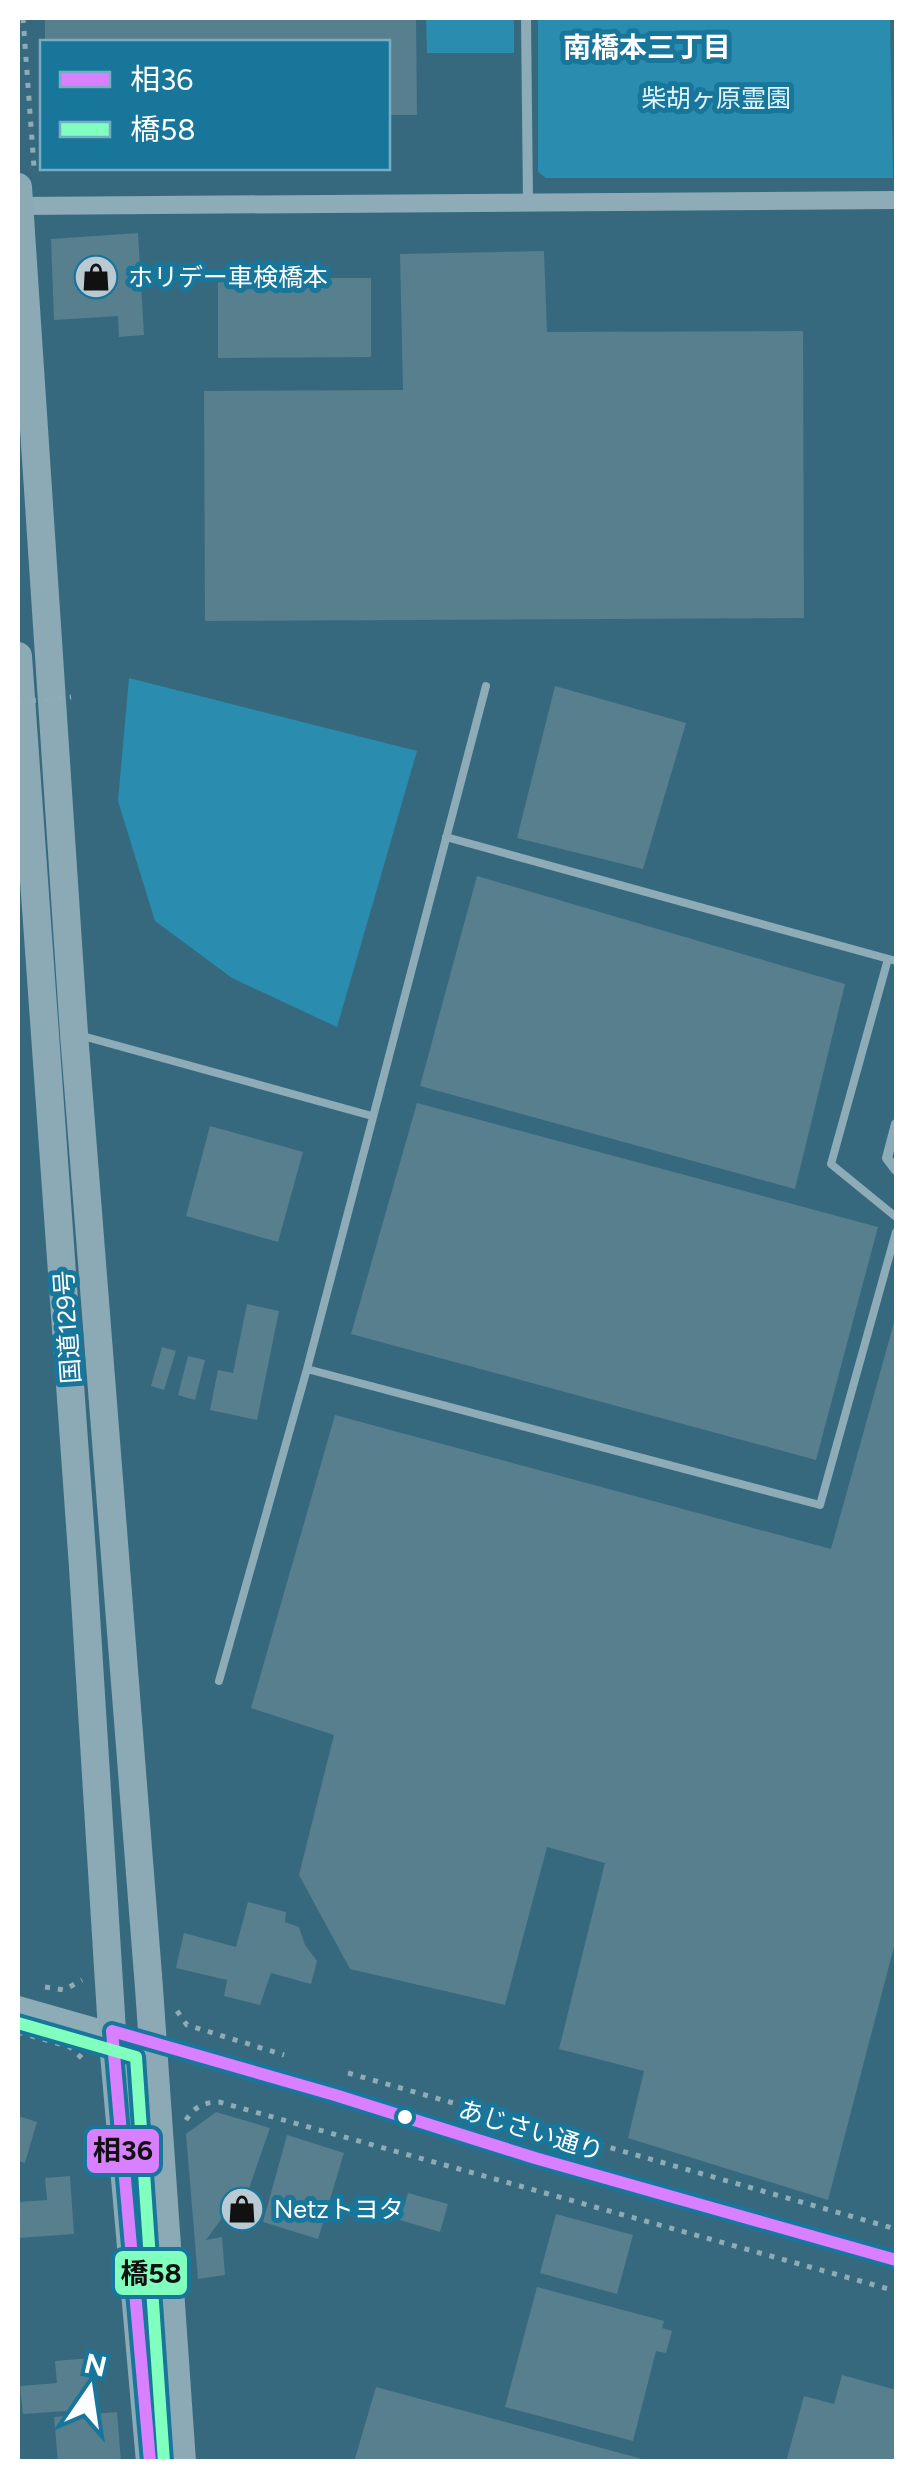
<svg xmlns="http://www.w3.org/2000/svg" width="914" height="2479" font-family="Figtree,'Noto Sans JP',sans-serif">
<rect width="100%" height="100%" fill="#36697e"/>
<path fill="#2a8caf" d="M426 18H514V53H427Z
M538 18H890L893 178H546L538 172Z
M129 678 417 751 337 1027 232 978 155 921 118 801Z"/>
<path fill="#577f8e" d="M45 18H416L417 115H388V42H45Z
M138 233 144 335 119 337 118 316 54 320 51 239Z
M544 251 547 332 803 331 804 618 205 621 204 391 403 390 400 254Z
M218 278H371V357L218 358Z
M555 686 686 723 643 869 517 838Z
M477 876 845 984 795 1189 420 1086Z
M417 1103 878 1227 816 1460 351 1334Z
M210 1126 303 1152 278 1242 186 1216Z
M247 1304 279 1311 257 1420 210 1410 218 1370 233 1373Z
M895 1319 896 1939 828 2200 628 2138 644 2071 559 2049 605 1863 547 1847 505 2005 350 1969 299 1875 334 1735 251 1708 335 1415 831 1549Z
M162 1347 176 1351 164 1390 151 1386Z
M188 1356 205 1360 195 1400 178 1395Z
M248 1902 286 1912 285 1922 299 1927 305 1945 317 1961 311 1984 271 1973 260 2005 224 1996 227 1980 176 1968 184 1933 236 1947Z
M216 2112 270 2128 240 2214 228 2210 206 2240 222 2237 225 2275 198 2279 186 2134Z
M18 2116 37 2122 25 2163 18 2161Z
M287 2135 344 2153 318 2239 263 2222Z
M70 2176 74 2234 18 2238V2202L47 2200 45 2178Z
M408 2193 448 2204 440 2232 400 2220Z
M556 2214 633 2235 617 2294 540 2273Z
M537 2287 664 2321 662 2328 672 2331 666 2353 656 2351 633 2441 505 2407Z
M91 2358 94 2409 23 2414 20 2386 57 2383 55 2361Z
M842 2375 896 2390V2462H786L804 2396 834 2404Z
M376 2387 646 2460 645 2462H354Z
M117 2412 121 2462H58L54 2417Z"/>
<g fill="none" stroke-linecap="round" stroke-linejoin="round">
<path stroke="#8eacb8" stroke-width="5" stroke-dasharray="5 8" stroke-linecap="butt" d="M23 18 34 167
M45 1987 64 1990 82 1980
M177 2011 187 2025 284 2055
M18 2032 70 2047 87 2063
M348 2073 896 2229
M186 2120C194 2107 204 2102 219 2102L896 2291"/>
<path stroke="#8eacb8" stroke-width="8" d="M446 837 896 961
M888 959 831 1164 896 1217
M79 1035 372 1116
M307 1369 820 1505 896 1232
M219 1681 307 1369 486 686"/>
<path stroke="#8eacb8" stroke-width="10" d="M526 18 528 203
M896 1124 887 1158 896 1170"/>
<path stroke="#8eacb8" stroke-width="18" d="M18 206 896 200
M18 2005 335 2095 535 2158 896 2260"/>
<path stroke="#8caab6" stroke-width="28" d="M18 187 74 1034 149 1988 182 2462
M18 656 83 1567 112 2031 150 2462"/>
<path stroke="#8eacb8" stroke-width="5" stroke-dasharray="5 8" stroke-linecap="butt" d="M18 702 71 697"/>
<g stroke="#19769b" stroke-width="20">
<path id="bus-1" d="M150 2462 112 2031 335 2095 535 2158 896 2260"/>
</g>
<g stroke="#19769b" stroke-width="20">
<path id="bus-2" d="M18 2023 136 2057 164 2462"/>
</g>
<use href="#bus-1" stroke="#d880ff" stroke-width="12"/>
<use href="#bus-2" stroke="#80ffbe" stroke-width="12"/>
</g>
<defs>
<g id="shop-disc" transform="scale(2.25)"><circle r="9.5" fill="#b9cad2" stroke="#19769b"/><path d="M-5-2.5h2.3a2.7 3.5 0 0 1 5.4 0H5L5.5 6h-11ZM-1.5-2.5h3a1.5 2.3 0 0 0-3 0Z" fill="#111"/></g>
</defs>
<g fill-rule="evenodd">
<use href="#shop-disc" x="96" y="277"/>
<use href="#shop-disc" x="242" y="2209"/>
</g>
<circle fill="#fff" stroke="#19769b" stroke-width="4" cx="405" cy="2117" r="9"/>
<g text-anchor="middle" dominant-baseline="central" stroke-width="10" stroke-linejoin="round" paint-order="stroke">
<g font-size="25" fill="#def5fd" stroke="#19769b">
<text x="716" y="98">柴胡ヶ原霊園</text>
</g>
<g font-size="25" fill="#fff" stroke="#19769b" text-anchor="start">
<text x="128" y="277">ホリデー車検橋本</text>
<text x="274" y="2209">Netzトヨタ</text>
</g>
<g font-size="25" fill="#fff" stroke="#19769b">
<text transform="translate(67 1327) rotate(-94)">国道129号</text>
<text transform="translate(531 2130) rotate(17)">あじさい通り</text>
</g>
<g font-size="28" font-weight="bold" fill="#fff" stroke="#19769b">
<text x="647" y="47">南橋本三丁目</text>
</g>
</g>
<g stroke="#19769b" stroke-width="4">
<rect x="85" y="2127" width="76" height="48" rx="10" fill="#d880ff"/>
<rect x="113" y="2249" width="76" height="48" rx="10" fill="#80ffbe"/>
</g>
<g font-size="28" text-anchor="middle" font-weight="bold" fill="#111">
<text x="123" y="2160">相36</text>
<text x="151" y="2283">橋58</text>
</g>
<rect width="914" height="2479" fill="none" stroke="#ffffff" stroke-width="40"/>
<rect x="40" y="40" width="350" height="130" fill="#19769b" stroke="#75adc3" stroke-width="2.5"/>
<rect x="60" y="72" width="50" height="15" fill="#d880ff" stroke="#75adc3" stroke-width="2.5"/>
<text x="130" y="90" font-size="30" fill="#ffffff">相36</text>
<rect x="60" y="122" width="50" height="15" fill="#80ffbe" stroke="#75adc3" stroke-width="2.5"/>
<text x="130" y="140" font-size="30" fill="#ffffff">橋58</text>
<g transform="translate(90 2389) rotate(13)" stroke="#19769b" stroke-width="8" paint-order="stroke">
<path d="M0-8L18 38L0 25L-18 38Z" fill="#ffffff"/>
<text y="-15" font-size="28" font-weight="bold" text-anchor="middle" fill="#ffffff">N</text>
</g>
</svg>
